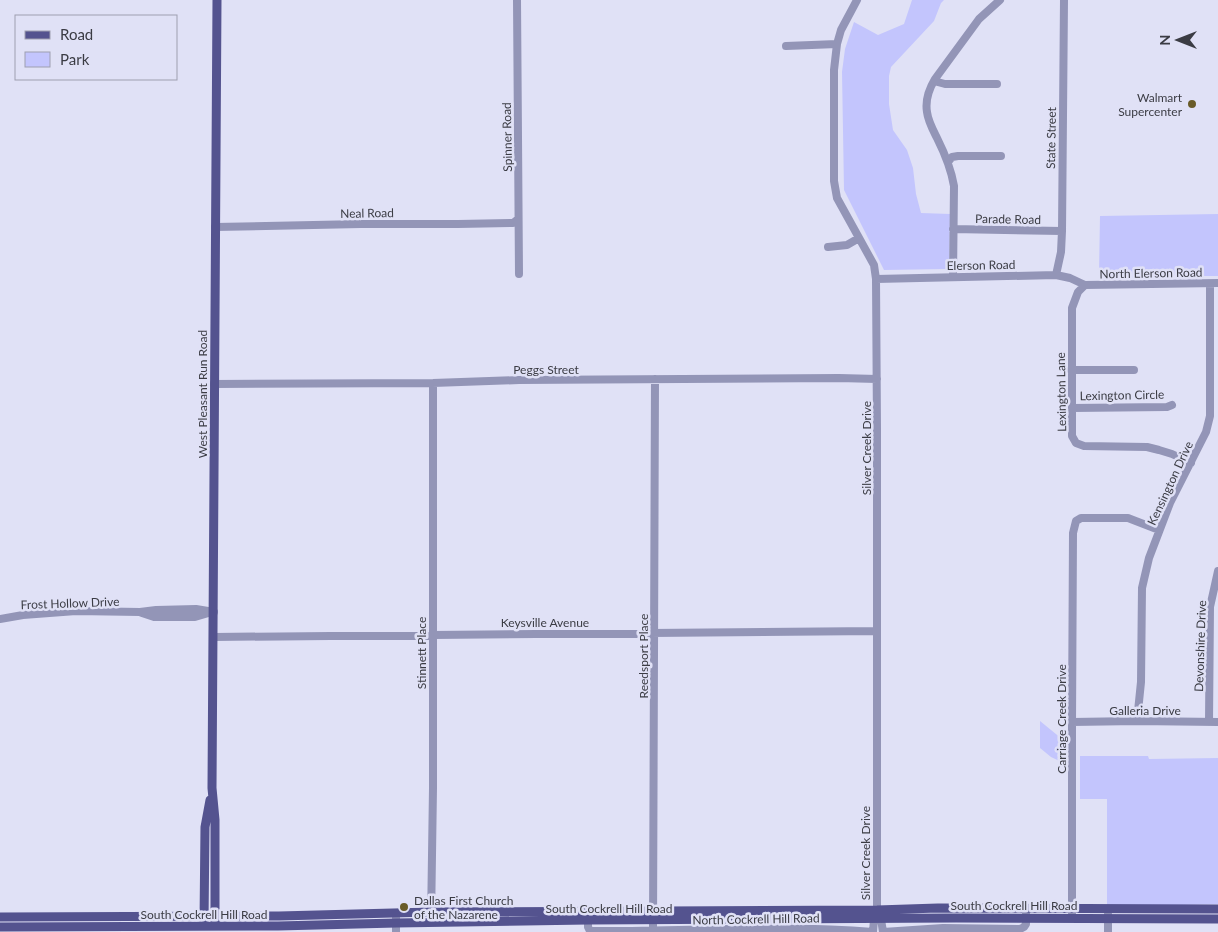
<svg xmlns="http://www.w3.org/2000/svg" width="1218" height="932" font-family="Lato,sans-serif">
<rect width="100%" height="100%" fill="#e0e1f6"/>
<path fill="#c3c5fd" d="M912 0H944L941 3 934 21 891 67 889 76V104L893 130 907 150 913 168 916 194 921 213 950 214 949 265 946 269 884 270 844 190 842 72 845 49 854 22 878 35 904 24Z
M1218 214V276H1181L1162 274 1131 278 1099 276 1100 216Z
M1040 721 1062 739 1068 742V765L1051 757 1040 748Z
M1080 756H1148L1149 759 1218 758V904L1107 907V799H1080Z"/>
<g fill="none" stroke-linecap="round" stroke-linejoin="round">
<path stroke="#9395b7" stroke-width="8" d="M517 0 519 274
M857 0 841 30 837 44 834 70V181L837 198 874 265 876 279 877 429V910L874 919 873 932
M786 46 837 44
M934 81 945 84H997
M948 162 952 157 958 156H1001
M215 227 361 224H458L513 223 518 219
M953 229 1062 231
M828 247 847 245 859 238
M1056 275 1061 252 1062 231 1064 0
M953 277 954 186C951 168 945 154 937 138 933 130 928 121 927 112 925 100 929 89 935 79L979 19 1000 0
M876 279 1056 275 1070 278 1085 285 1218 283
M1085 285 1078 292 1072 308V436L1076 443 1084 446 1147 447 1159 450 1172 454 1191 463
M1071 370H1134
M214 384 433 383 519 380 839 378 877 379
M1072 408 1167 407 1172 405
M142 613 154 617H195L212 612
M0 619 23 615 76 611 140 612 156 610 196 609 214 612
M214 637 877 631
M1137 721 1141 682 1142 588 1149 558 1170 503 1206 432 1210 416V284
M1072 722 1137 721 1218 722
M1209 722 1210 607 1218 571
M396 913V932
M1072 913V722L1073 533 1076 521 1081 518H1128L1159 530
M879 914 881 919 883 932 943 928 1020 929 1024 927 1026 924V914
M1108 914V932
M588 920V927L590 931C685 932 779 924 873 932
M431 922 433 788V383
M653 932 655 379"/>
<path stroke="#54538f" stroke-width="9" d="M0 917 279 916 431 912 877 910 938 908 1218 909
M204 922 205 827 210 800
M215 922V820L212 788 217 0
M0 927 278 926 396 923 588 920 956 918 1218 919"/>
</g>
<g fill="#695b28" stroke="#e0e1f6" stroke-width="2">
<circle cx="1192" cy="104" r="5"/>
<circle cx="404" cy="907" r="5"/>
</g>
<g text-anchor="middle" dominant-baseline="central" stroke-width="5" stroke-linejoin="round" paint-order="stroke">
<g font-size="12" fill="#3b3c44" stroke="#e0e1f6" text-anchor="end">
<text x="1182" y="97">Walmart<tspan x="1182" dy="14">Supercenter</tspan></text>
<text x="414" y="900" text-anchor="start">Dallas First Church<tspan x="414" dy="14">of the Nazarene</tspan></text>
</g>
<g font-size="12" fill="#3b3c44" stroke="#e0e1f6">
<text transform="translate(507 137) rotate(-91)">Spinner Road</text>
<text transform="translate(1051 138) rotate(-89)">State Street</text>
<text transform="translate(367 213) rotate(-1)">Neal Road</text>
<text transform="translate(1008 219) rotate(1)">Parade Road</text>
<text transform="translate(981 265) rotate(-1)">Elerson Road</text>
<text transform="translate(1151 273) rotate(-1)">North Elerson Road</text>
<text x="546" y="369">Peggs Street</text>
<text transform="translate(1061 392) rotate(-91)">Lexington Lane</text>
<text transform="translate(202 394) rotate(-90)">West Pleasant Run Road</text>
<text transform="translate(1122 395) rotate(-1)">Lexington Circle</text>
<text transform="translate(866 448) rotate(-90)">Silver Creek Drive</text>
<text transform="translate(1170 483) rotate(-65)">Kensington Drive</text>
<text transform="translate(70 603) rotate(-2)">Frost Hollow Drive</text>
<text x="545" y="622">Keysville Avenue</text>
<text transform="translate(1200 646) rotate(-88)">Devonshire Drive</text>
<text transform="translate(421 653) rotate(-90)">Stinnett Place</text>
<text transform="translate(643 656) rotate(-90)">Reedsport Place</text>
<text x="1145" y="710">Galleria Drive</text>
<text transform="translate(1061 719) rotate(-90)">Carriage Creek Drive</text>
<text transform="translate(865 853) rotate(-90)">Silver Creek Drive</text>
<text x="1014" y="905">South Cockrell Hill Road</text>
<text x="609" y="908">South Cockrell Hill Road</text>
<text x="204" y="914">South Cockrell Hill Road</text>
<text transform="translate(756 919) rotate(-1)">North Cockrell Hill Road</text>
</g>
</g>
<rect x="15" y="15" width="162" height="65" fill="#e0e1f6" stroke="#9e9faf"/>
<rect x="25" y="31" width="25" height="8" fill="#54538f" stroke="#9e9faf"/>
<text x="60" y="40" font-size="15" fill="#3b3c44">Road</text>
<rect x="25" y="52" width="25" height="15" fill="#c3c5fd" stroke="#9e9faf"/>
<text x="60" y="65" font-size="15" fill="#3b3c44">Park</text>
<g transform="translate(1178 40) rotate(270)" stroke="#e0e1f6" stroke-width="4" paint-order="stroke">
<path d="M0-4L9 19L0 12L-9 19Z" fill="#3b3c44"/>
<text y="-8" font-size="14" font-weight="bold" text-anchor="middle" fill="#3b3c44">N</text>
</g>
</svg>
